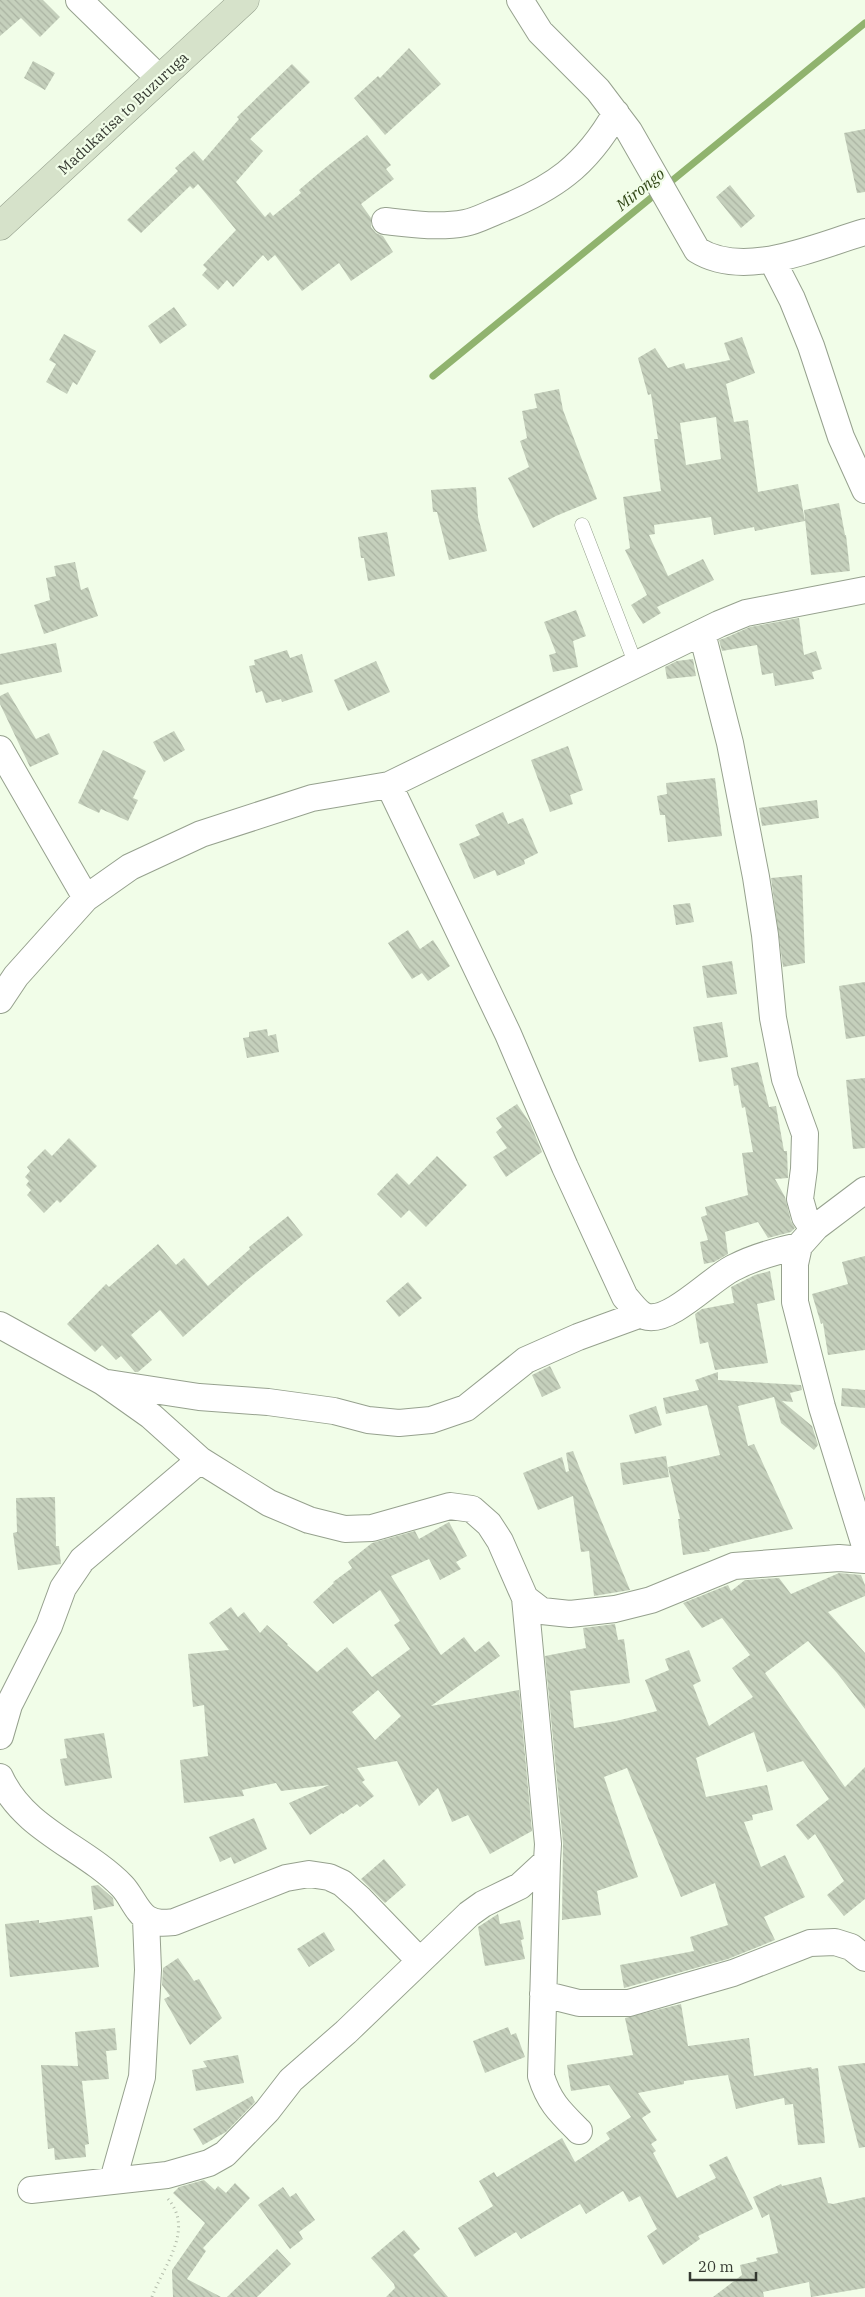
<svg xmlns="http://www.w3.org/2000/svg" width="865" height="2297" font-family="'IBM Plex Serif',serif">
<defs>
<pattern id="building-back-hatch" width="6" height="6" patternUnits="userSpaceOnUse" patternTransform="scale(1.25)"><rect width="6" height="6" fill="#c5d0bc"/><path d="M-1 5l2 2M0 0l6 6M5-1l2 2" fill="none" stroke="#aab3a2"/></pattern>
</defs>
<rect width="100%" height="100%" fill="#f1fde8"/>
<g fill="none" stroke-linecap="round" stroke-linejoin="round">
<path stroke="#90b36e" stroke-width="7" d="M433 376 865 23"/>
</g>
<path fill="url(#building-back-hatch)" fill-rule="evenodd" d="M0 0H43L60 17 40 37 21 18 0 36Z
M409 48 441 84 385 135 354 98 378 76 380 78Z
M33 61 55 73 45 90 24 78Z
M292 64 310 82 250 139 263 151 236 182 265 217 270 212 273 216 301 193 299 190 325 168 367 135 391 165 386 169 394 179 361 204 371 218V227L376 233 383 236 393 252 351 281 339 263 302 291 275 255 268 261 263 255 233 287 227 280 218 290 202 275 207 269 203 265 236 230 198 184 193 189 190 186 141 233 127 220 178 171 175 168 194 151 203 161 239 119 237 117Z
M865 129V192L857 193 844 133Z
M730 185 755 216 741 228 716 197Z
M174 307 187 325 160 344 148 326Z
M64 334 96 351 77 385 73 382 67 394 46 382 56 364 49 360Z
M742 337 755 373 726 384 734 422 748 420 758 492 798 484 805 521 755 531 754 527 714 535 711 517 654 525 655 534 649 535 668 576 703 559 714 580 657 607 661 613 643 624 631 605 647 595 625 550 630 548 623 497 661 491 654 439H658L651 394 648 395 638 358 655 348 668 368 684 363 686 369 730 360 724 343ZM716 417 721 459 686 465 680 423Z
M559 389 563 410 597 499 556 516 533 528 508 478 529 467 520 441 527 438 522 411 537 408 534 394Z
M476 487 478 517 487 551 449 560 437 512H433L431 490Z
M839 503 845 535H846L850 571 811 575 804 510Z
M387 532 395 576 368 581 364 558H361L358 537Z
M75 562 81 590 88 587 98 616 44 634 34 605 50 600 46 578 56 576 54 566Z
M576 610 586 636 573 641 578 667 553 672 549 655 556 653 544 622Z
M799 618 804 655 816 651 822 669 812 672 814 679 775 686 773 673 762 675 757 645 722 651 719 640 725 638 750 627Z
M56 643 62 672 0 685V654Z
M287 650 290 658 302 654 313 692 282 702 281 699 266 703 262 691 256 693 249 666 255 665 254 660Z
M693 659 696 676 667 679 665 667 677 661Z
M376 661 390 692 348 711 334 680Z
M8 692 36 739 49 733 59 754 30 767 0 704V696Z
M174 731 185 750 164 762 153 742Z
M568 746 583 790 570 795 573 804 550 812 531 760Z
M103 750 146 771 133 798 138 800 128 821 101 809 99 813 78 803Z
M715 778 722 836 668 842 665 815H660L657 796 667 794 666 783Z
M817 800 819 818 762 826 759 808Z
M503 812 508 824 523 818 538 853 524 860 525 864 497 876 495 870 474 879 459 844 480 835 475 825Z
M802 875 805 963 783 967 771 878Z
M690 903 694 922 676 925 673 905Z
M408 930 420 949 433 940 450 966 428 981 422 973 412 979 388 943Z
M732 961 737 994 707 998 702 966Z
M865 982V1036L846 1039 839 986Z
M722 1022 728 1057 699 1062 693 1027Z
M267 1029 268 1036 276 1034 279 1052 247 1058 243 1038 249 1037V1032Z
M758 1062 769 1107 776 1106 784 1151H787L788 1178 775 1179 785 1197 791 1221 795 1228 791 1232 768 1238 758 1222 725 1232 728 1254 714 1262 704 1264 700 1242 708 1240 701 1217 707 1215 705 1207 748 1195 742 1153 753 1152 745 1107 742 1108 738 1085 734 1086 731 1068Z
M865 1078V1148L853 1149 846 1080Z
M517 1104 530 1123 542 1152 506 1177 493 1157 507 1148 496 1132 502 1127 496 1118Z
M69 1138 97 1166 60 1203 57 1200 44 1213 27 1195 31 1190 26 1185 29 1181 25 1177 30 1171 27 1167 45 1149 52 1156Z
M437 1156 467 1185 426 1227 409 1210 401 1218 377 1194 397 1173 409 1185Z
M288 1216 303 1235 246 1281 183 1337 160 1310 131 1335 152 1360 138 1372H135L121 1356 116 1360 102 1345 95 1352 67 1324 106 1284 109 1287 158 1244 176 1265 184 1258 208 1286 250 1249 249 1247Z
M865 1256V1350L828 1355 823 1323 821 1324 812 1294 848 1284 842 1262Z
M770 1271 775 1300 757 1304 768 1363 715 1370 708 1342 700 1344 695 1314 702 1309 734 1303 731 1287 755 1275Z
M408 1282 422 1298 399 1317 386 1301Z
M550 1366 561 1388 542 1397 532 1375Z
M718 1372V1380L801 1385 802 1390 790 1393 793 1402 782 1401 812 1426 818 1445 814 1450 781 1423 774 1397 738 1406 748 1446 754 1444 793 1529 709 1549 710 1551 683 1555 678 1519H680L668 1467 720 1455 707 1405 666 1414 663 1398 699 1390 695 1380Z
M842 1388 865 1390V1408L841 1406Z
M656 1406 662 1425 635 1434 629 1415Z
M573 1451 580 1469 630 1590 594 1596 589 1551 581 1552 573 1496 538 1510 523 1473 562 1457 566 1472 569 1471 566 1453Z
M666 1456 669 1477 623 1485 620 1463Z
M55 1497 56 1546H59L61 1564 18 1570 13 1533 17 1532 16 1498Z
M449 1522 467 1556 456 1562 461 1569 440 1580 429 1559 391 1576 441 1655 464 1637 475 1652 489 1641 500 1656 431 1706 519 1690 532 1831 490 1854 468 1815 452 1822 438 1788 419 1806 397 1761 357 1768 365 1780 362 1782 374 1796 360 1807 357 1804 343 1814 342 1813 310 1835 289 1803 329 1785 281 1791 276 1783 242 1790 244 1796 184 1803 180 1760 208 1756 204 1705 193 1707 188 1654 229 1650 209 1623 231 1607 238 1617 244 1612 260 1633 267 1625 288 1644 287 1645 317 1672 347 1647 372 1677 410 1649 394 1625 400 1621 380 1590 333 1624 313 1602 334 1583 333 1582 352 1568 348 1562 372 1543 415 1531 419 1539ZM378 1690 401 1716 375 1740 352 1712Z
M839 1573 861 1575 865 1585V1596L828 1612 865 1653V1709L837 1673 808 1641 765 1673 845 1787 865 1767V1899L844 1916 827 1895 844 1881 815 1834 808 1840 796 1825 829 1799 803 1761 767 1772 754 1732 696 1758 706 1797 767 1785 773 1810 752 1815 753 1820 744 1822 761 1867 785 1855 805 1897 764 1917 775 1940 728 1959 624 1988 620 1965 694 1951 690 1937 728 1925 715 1883 681 1897 627 1768 604 1777 638 1877 597 1891 601 1915 562 1920 563 1843 545 1656 586 1648 583 1628 615 1624 618 1640 624 1639 630 1683 570 1691 574 1728 616 1721 657 1711 645 1680 669 1670 665 1659 689 1650 701 1681 693 1685 709 1726 753 1697 732 1668 750 1655 722 1618 702 1628 683 1603 728 1585 731 1591 745 1580 779 1578 791 1594Z
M104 1733 112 1778 65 1786 60 1759 67 1758 64 1739Z
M254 1818 267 1849 234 1864 231 1857 220 1862 209 1837Z
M384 1859 406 1885 385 1903 361 1879Z
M98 1885 113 1898 114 1906 94 1910 91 1886Z
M498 1914 500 1924 520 1920 524 1939 521 1940 525 1959 485 1966 478 1927Z
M92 1916 99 1967 10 1977 5 1924 39 1920V1923Z
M324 1932 335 1950 309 1967 297 1949Z
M178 1958 194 1981 199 1979 222 2018 190 2045 164 1999 170 1996 162 1985 163 1968Z
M681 2004 688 2046 749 2038 754 2076 811 2067 812 2069 818 2068 825 2143 798 2145 793 2104 785 2105 784 2098 736 2109 728 2075 684 2081V2084L638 2093 651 2112 642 2118 657 2140 651 2144 656 2151 653 2153 677 2198 716 2178 709 2165 727 2156 753 2209 698 2236 700 2239 663 2265 647 2236 657 2229 640 2196 629 2202 623 2191 586 2214 580 2204 521 2239 516 2232 475 2257 458 2228 493 2206 479 2181 494 2172 497 2177 562 2138 575 2162 610 2139 606 2133 631 2117 609 2085 571 2091 567 2065 633 2055 625 2018Z
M508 2027 511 2035 516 2033 525 2057 485 2073 473 2041Z
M115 2028 117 2050 106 2051 109 2079 82 2081 89 2144 85 2145 86 2157 55 2160 54 2148 48 2149 41 2065 78 2066 75 2032Z
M238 2055 244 2083 196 2091 192 2070 207 2067 203 2061Z
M865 2063V2147L859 2148 838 2066Z
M252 2096 255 2102 226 2132 203 2145 193 2129Z
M821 2177 828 2203 833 2204 865 2197V2288L811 2297 809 2282 763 2292 764 2297H713L742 2275 740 2265 757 2261 756 2258 778 2253 769 2214 762 2218 753 2197 781 2184 782 2186Z
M204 2180 215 2190 218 2186 226 2193 235 2183 250 2198 203 2248 206 2251 187 2279 221 2297H173L172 2270 205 2223 173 2193 179 2187Z
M283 2187 290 2197 296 2193 315 2220 299 2232 303 2239 290 2249 258 2205Z
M404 2230 420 2249 413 2255 448 2297H386L395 2288 394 2284 371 2258Z
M277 2249 291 2264 257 2297H227Z"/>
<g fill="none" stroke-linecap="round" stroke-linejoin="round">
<g stroke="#96a18e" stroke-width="15">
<path id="lane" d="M582 525 636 665"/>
</g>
<g stroke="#96a18e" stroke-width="28">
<path id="street" d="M79 0 160 79
M520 0 540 32 598 90 629 131 697 250C745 280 816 246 865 232
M385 221C411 224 439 228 465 223 476 221 487 215 497 211 553 189 586 166 616 113
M772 260 792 299 811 346 841 437 865 490
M702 633 730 743 756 877 765 935 773 1018 785 1079 805 1134 804 1169 800 1199 805 1217 813 1229
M0 749 86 898
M389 785 508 1034 565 1167 625 1297C632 1304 638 1315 648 1317 672 1321 711 1279 733 1268 754 1257 776 1251 799 1246
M0 1000 16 976 86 898 130 867 201 834 312 798 389 785 719 624 746 613 865 590
M865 1190 816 1227 799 1246 795 1264V1302L822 1407 865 1546
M0 1325 103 1382 151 1416 200 1460 269 1503 309 1520 345 1529 372 1528 450 1506 472 1509 489 1524 500 1541 525 1598 542 1611 570 1614 615 1609 651 1600 734 1566 839 1558 865 1560
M108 1383 199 1397 268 1402 334 1411 368 1420 399 1423 431 1420 466 1408 526 1360 578 1337 641 1314
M0 1736 9 1705 49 1626 63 1588 82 1560 200 1460
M0 1777C24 1830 84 1847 122 1886 131 1895 137 1913 148 1919 157 1924 165 1923 174 1922L286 1878 309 1874 329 1877 342 1883 360 1899 420 1961
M547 1861 541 2076C549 2102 560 2112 579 2131
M543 1994 579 2003H629L733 1973 810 1943 835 1942 851 1947 865 1958
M113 2180 142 2077 148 1970 146 1919
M31 2190 167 2175 209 2163 225 2154 267 2111 291 2080 346 2032 469 1914 483 1904 520 1886 547 1861 548 1844 525 1598"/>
</g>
<g stroke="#96a18e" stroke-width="29">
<path id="secondary" d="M0 226 245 0"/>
</g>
<path stroke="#b3bcab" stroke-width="3" stroke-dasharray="1 4" stroke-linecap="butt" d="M152 2297C163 2266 195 2230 168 2199"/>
<use href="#lane" stroke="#fff" stroke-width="14"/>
<use href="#street" stroke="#fff" stroke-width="26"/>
<use href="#secondary" stroke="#d6e2ca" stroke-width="28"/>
</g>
<g text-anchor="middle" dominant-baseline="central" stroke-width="4.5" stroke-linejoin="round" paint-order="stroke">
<g font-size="15" fill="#353931" stroke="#f1fde8">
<text transform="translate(123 113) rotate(-43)">Madukatisa to Buzuruga</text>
</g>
<g font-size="16" font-style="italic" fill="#2f4514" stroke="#f1fde8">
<text transform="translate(640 189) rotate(-39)">Mirongo</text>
</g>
</g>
<path d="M690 2272v8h66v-8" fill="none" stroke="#353931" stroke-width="2.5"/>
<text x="698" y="2272" font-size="15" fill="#353931" stroke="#f1fde8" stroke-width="4" paint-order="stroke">20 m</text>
</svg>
